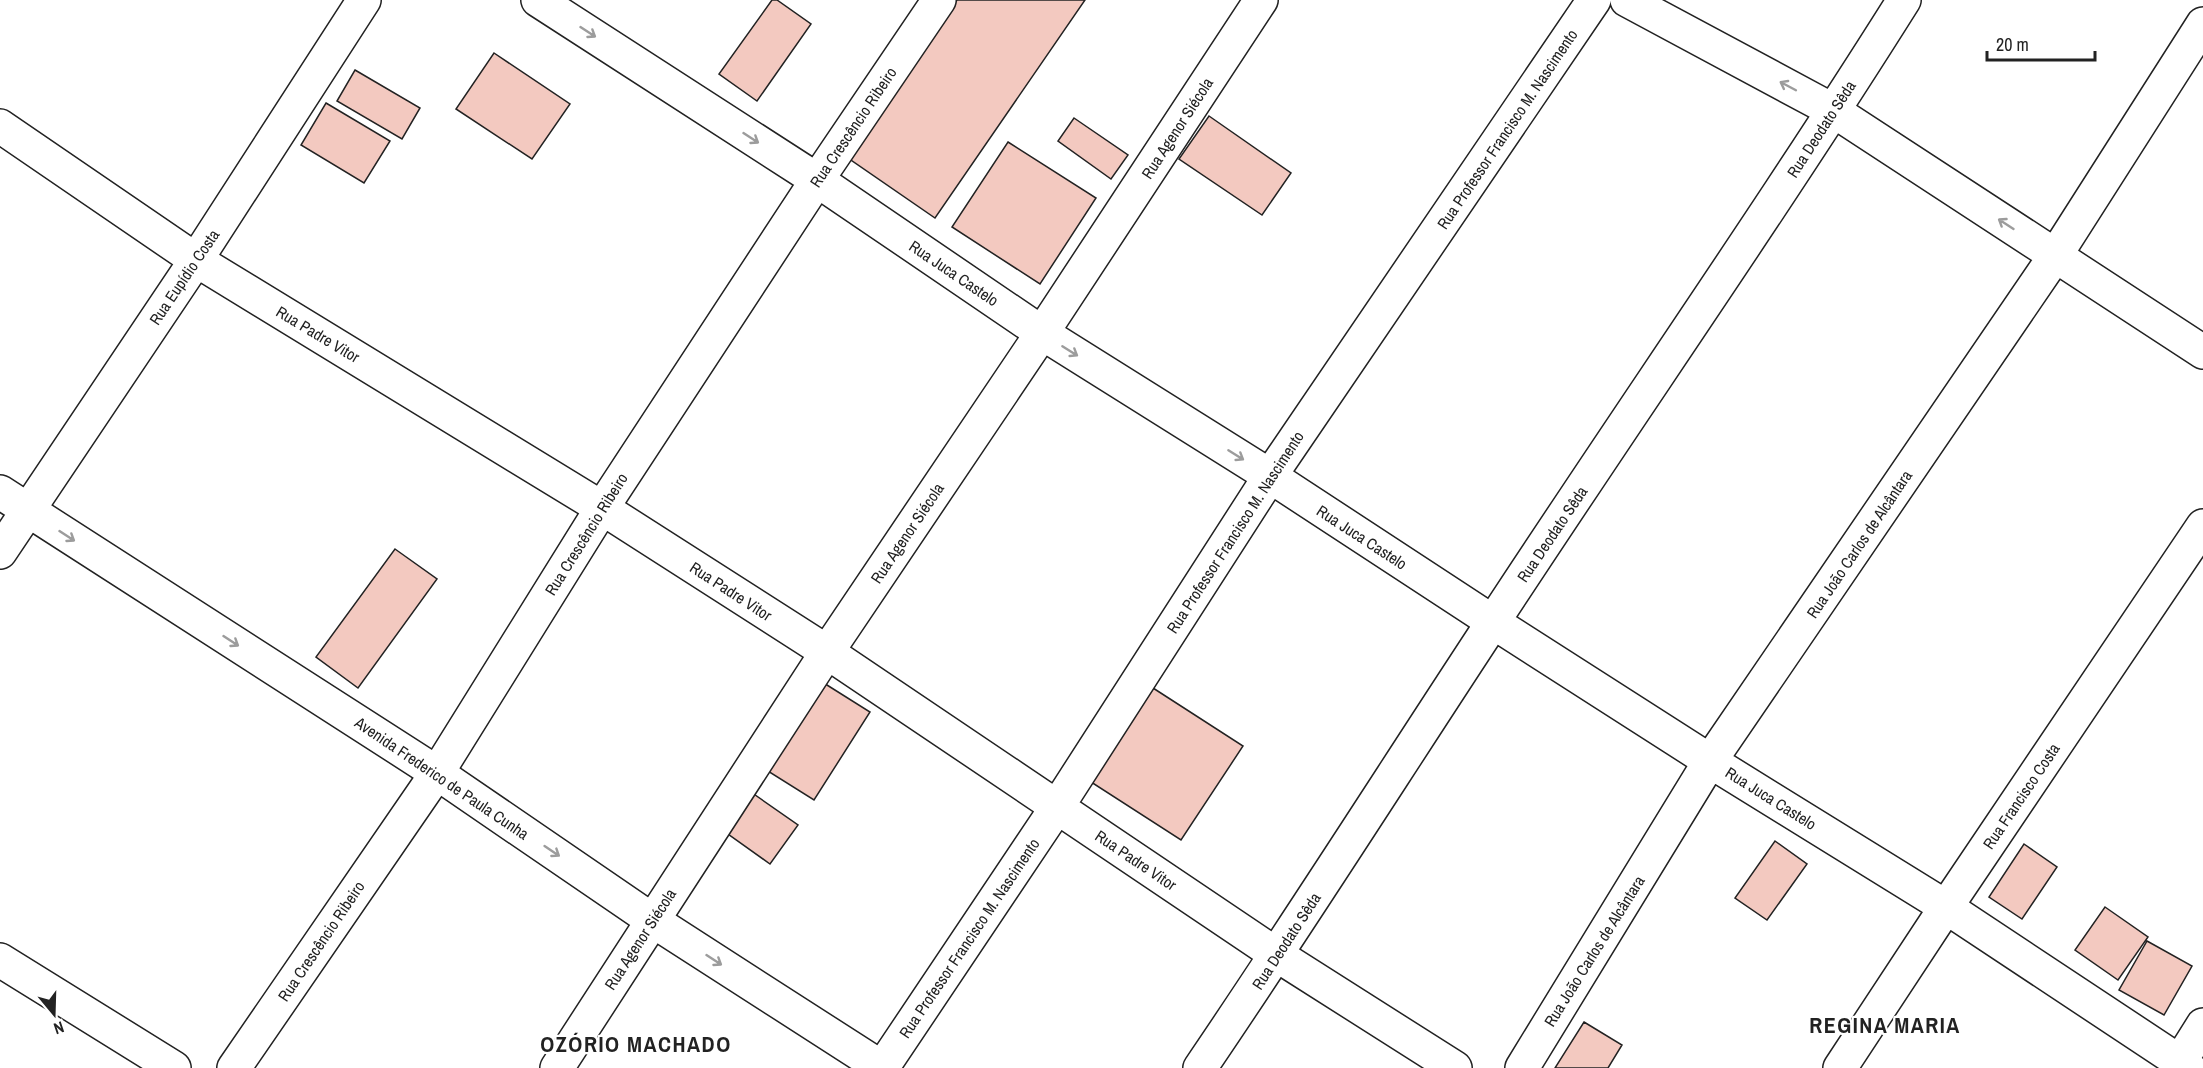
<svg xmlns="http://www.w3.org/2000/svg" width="2203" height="1068" font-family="'Archivo Narrow',sans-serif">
<rect width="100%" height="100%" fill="#fff"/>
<path fill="#f3c9c0" stroke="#222" stroke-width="1.5" d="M772 0H777L811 24 757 101 719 74Z
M957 0H1085L935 218 848 158Z
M494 53 570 104 532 159 456 109Z
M355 70 420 108 402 139 337 101Z
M326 103 390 141 364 183 301 145Z
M1209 116 1291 173 1262 215 1179 159Z
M1074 118 1128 155 1111 179 1058 141Z
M1008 142 1096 198 1040 284 952 227Z
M395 549 437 579 358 688 316 657Z
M819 680 870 712 814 800 763 768Z
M1153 688 1243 746 1181 840 1091 782Z
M748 790 798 825 770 864 721 829Z
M1775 841 1807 864 1767 920 1735 898Z
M2024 844 2057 867 2022 919 1989 897Z
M2105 907 2148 937 2118 980 2075 950Z
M2147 941 2192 966 2164 1015 2119 990Z
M1584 1022 1622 1045 1608 1068H1555Z"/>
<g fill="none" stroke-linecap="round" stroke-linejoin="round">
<g stroke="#222" stroke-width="36">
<path id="minor" d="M538 0 817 180 1042 333 1270 476 1493 622 1710 761 1946 907 2189 1068
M1627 0 1834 111 2203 352
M0 126 196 260 602 508 827 652 1277 955 1455 1068
M0 552 196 260 364 0
M0 960 174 1068
M234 1068 437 773 602 508 817 180 939 0
M557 1068 827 652 1042 333 1261 0
M882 1068 1057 807 1270 476 1594 0
M1200 1068C1300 921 1395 771 1493 622 1629 414 1772 210 1904 0
M1522 1068 1710 761 2055 256 2203 24
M1840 1068 1946 907 2203 526
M2176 1068 2203 1025"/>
</g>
<g stroke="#222" stroke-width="36">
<path id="secondary" d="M0 492 437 773 652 920 882 1068"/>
</g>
<use href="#minor" stroke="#fff" stroke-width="33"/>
<use href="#secondary" stroke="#fff" stroke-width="33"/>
</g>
<defs><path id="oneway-shaft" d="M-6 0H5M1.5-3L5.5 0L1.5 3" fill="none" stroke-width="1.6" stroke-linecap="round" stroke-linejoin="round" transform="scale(1.5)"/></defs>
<g stroke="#9c9c9c">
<use href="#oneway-shaft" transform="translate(588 32) rotate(33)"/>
<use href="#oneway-shaft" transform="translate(1788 86) rotate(-152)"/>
<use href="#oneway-shaft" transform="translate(751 138) rotate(33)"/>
<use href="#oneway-shaft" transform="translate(2006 224) rotate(-147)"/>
<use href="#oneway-shaft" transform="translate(1070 351) rotate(32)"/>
<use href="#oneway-shaft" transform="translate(1236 455) rotate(32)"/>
<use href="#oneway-shaft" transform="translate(67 536) rotate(33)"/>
<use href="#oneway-shaft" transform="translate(231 641) rotate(33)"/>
<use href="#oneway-shaft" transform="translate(552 851) rotate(34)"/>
<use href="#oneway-shaft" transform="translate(714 960) rotate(33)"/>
</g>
<g text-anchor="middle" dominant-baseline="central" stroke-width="4.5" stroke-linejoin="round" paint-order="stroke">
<g font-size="16" fill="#222" stroke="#fff">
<text transform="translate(853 127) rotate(-56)">Rua Crescêncio Ribeiro</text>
<text transform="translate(1177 128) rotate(-57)">Rua Agenor Siécola</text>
<text transform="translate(1507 129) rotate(-56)">Rua Professor Francisco M. Nascimento</text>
<text transform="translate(1821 129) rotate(-57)">Rua Deodato Sêda</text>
<text transform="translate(954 273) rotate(34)">Rua Juca Castelo</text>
<text transform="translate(184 277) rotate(-56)">Rua Eupídio Costa</text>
<text transform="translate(318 334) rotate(31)">Rua Padre Vitor</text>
<text transform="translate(1235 532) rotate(-57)">Rua Professor Francisco M. Nascimento</text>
<text transform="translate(907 533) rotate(-56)">Rua Agenor Siécola</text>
<text transform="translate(586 534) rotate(-58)">Rua Crescêncio Ribeiro</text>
<text transform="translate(1552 534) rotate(-56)">Rua Deodato Sêda</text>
<text transform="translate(1362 537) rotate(33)">Rua Juca Castelo</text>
<text transform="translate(1859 544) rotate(-56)">Rua João Carlos de Alcântara</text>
<text transform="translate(731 591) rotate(33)">Rua Padre Vitor</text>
<text transform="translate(442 778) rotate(34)">Avenida Frederico de Paula Cunha</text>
<text transform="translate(2021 796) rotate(-56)">Rua Francisco Costa</text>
<text transform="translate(1771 798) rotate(32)">Rua Juca Castelo</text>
<text transform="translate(1136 860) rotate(34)">Rua Padre Vitor</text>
<text transform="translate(969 938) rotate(-56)">Rua Professor Francisco M. Nascimento</text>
<text transform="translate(640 939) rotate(-57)">Rua Agenor Siécola</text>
<text transform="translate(321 941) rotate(-56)">Rua Crescêncio Ribeiro</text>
<text transform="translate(1286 941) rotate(-57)">Rua Deodato Sêda</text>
<text transform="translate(1594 951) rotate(-58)">Rua João Carlos de Alcântara</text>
</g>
<g font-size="22" font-weight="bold" letter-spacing="1.5" fill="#222" stroke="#fff">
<text x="1885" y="1025">REGINA MARIA</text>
<text x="636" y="1044">OZÓRIO MACHADO</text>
</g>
</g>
<g transform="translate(54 1014) rotate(161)" stroke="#ffffff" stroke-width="4.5" paint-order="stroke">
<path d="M0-4.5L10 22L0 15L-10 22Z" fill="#222222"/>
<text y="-9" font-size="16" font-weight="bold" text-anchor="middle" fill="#222222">N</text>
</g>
<path d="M1987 51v9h108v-9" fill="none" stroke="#222222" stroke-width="3"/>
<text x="1996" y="51" font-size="18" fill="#222222" stroke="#ffffff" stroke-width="4.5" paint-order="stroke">20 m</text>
</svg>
